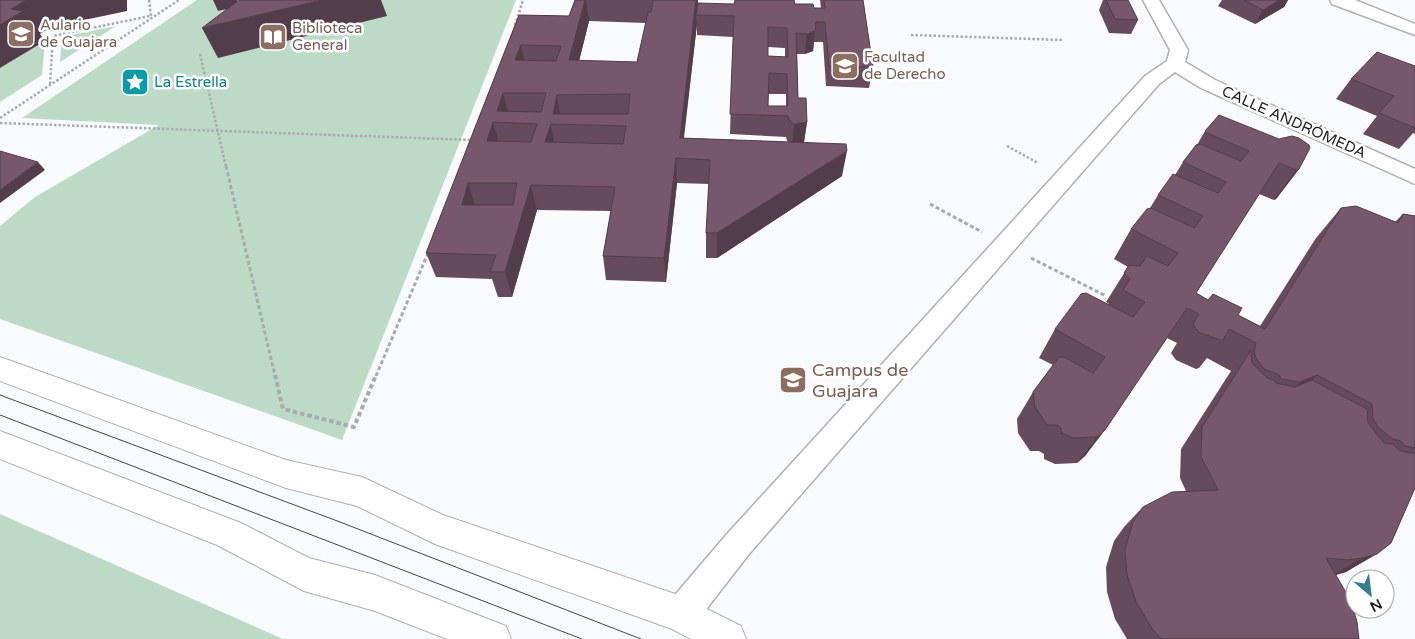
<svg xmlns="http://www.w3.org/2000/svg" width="1415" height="639" font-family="'Varela Round',sans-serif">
<rect width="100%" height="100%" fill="#f8fafd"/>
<path fill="#bddac6" d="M197 0H232L240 6 369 0H516L342 440 0 319V226L35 197 159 125 22 118Z
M116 26 60 62 62 37Z
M45 41 42 75 0 102V68Z
M0 514 283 639H0Z"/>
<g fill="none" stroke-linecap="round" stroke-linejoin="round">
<g stroke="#aeb0b2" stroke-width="3">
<path id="street" d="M1143 0H1159L1188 50 1185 62 1215 80 1415 169V184L1201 88 1175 72 1159 84 749 554 693 626 681 630 669 626 665 614 669 602 727 534 1145 76 1167 61 1170 50Z
M1330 0H1355L1415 24V35L1332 4Z"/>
</g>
<g stroke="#aeb0b2" stroke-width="2">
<path id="secondary" d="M0 357 286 460 362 477 443 515 681 596 741 626 746 639H691L672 629 435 544 357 506 286 488 0 381Z
M0 431 241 523 309 558 375 575 493 621 506 626 511 639H447L375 611 304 591 217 545 0 459Z"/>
</g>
<path stroke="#aaabae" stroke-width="2.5" stroke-dasharray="2.5 2" stroke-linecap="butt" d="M149 0 151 16
M515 25 523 0
M911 35 1064 40
M200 54 226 167
M50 84 53 36 150 16
M0 118 179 0
M0 123 472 140
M1007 146 1038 163"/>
<path stroke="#aaabae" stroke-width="3" stroke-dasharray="4 2.5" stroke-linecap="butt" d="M226 166 275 376
M930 204 982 232
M1031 258 1106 296
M376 376 428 253"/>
<path stroke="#aaabae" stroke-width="4" stroke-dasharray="4.5 3" stroke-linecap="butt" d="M275 375 283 409 354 427 376 375"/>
<use href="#street" fill="#fff" fill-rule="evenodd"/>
<use href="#secondary" fill="#fff" fill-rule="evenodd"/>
<path stroke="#454648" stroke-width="1" d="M0 395 340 522 641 639
M0 415 582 639"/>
</g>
<path fill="#664b5c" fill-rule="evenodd" d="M575 0H698V5L795 4 814 8H821L820 0H863L873 67 869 88 826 86 823 42H814L813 51 805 54H797L798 98 807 122 804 142 842 176 717 258H706V233L709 184 677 183 666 282 606 280 603 256 611 211 537 210 512 297H498L492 279 436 277 426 253 519 15 569 16ZM589 21 646 23 637 62 579 61ZM697 24V35L733 37 730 134 786 137 787 141 789 142 684 138ZM768 47 785 48V57L768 56ZM768 94H786V106H768Z
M1095 0H1128L1138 20 1131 34 1109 33 1099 10 1103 0Z
M1222 0H1288L1284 7 1255 24 1218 6Z
M1415 66V134L1413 133 1399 149 1363 134 1377 116 1336 99 1351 79Z
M1205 131 1299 169 1276 199 1274 200 1259 194 1196 293 1208 300 1213 294 1238 315 1260 326 1316 238 1341 208 1395 222 1403 214 1415 216V488L1391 543 1346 572 1336 575 1359 639H1127L1115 619 1107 592 1106 567 1114 541 1124 527 1143 507 1186 491 1180 478 1181 449 1231 371 1207 358 1199 368 1196 369 1176 360 1171 353 1177 343 1167 338 1085 456 1077 463 1055 464 1044 459V454L1039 451H1030L1018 433 1017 419 1033 392 1053 365 1039 358 1055 329 1109 304 1106 302 1128 267 1114 259 1131 229 1150 208 1158 195 1175 175 1183 162 1197 145Z"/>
<path fill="#533d4b" d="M26 0H127V11L51 27 40 34 45 41 0 68V25L11 9Z
M213 0H237L240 6 218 11Z
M322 0H381L387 16 218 58 202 28Z
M585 0H586L589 21 573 85 569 60Z
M696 0H698V14L696 15 697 24 681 159 680 138Z
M1280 0H1288L1284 7 1255 24 1263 10Z
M815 31 813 51 805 54 807 34Z
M521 45 526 69 515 60Z
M503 93 509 117 497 111Z
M557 95 561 120 553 114Z
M493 122 500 147 487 141Z
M807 122 804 142 792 144 794 124Z
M551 124 555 149 545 142Z
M847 151 842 176 717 258V233Z
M676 158 677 183 666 282 664 258Z
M38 162 45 170 0 203V190Z
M1299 169 1276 199 1274 200 1296 170Z
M468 183 476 208 462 205Z
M531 185 537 210 512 297 505 272Z
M1317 375 1288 403 1272 410 1300 382Z
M1105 430 1085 456 1077 463 1097 437Z
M1377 554 1346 572 1331 576 1362 558Z"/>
<path fill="#77576b" stroke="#533d4b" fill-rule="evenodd" d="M0 0H26L11 9 23 11 0 25Z
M239 0H322L202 28Z
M575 0H585L569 60 637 62 648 12H651L653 0H696L680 138 846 144 847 151 717 233H706L710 160 676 158 664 258 603 256 615 187 531 185 505 272H490L496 255 426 253 519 15 569 16ZM521 45 561 46 556 61 515 60ZM503 93H546L541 112 497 111ZM630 94 628 114H553L557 95ZM493 122 537 124 531 142 487 141ZM551 124 626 126 623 144 545 142ZM468 183H517L513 205H462Z
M735 0H794L795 4H813L814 8H825L824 0H863L873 67 829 66 825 22H816L815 31 807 34 796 33 798 98H806L807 122 794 124 789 120 788 116 730 114 734 16 696 15 698 3 734 4ZM768 27 787 28 788 57 768 56ZM769 73 787 74 788 106H768Z
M1106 0H1128L1138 20 1115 19Z
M1244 0H1280L1263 10Z
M1377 52 1415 66V128L1379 113 1394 96 1351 79Z
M1219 115 1279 139 1292 136 1299 138 1309 145 1310 148 1299 169 1296 170 1279 163 1196 293 1208 300 1213 294 1242 308 1238 315 1265 329 1341 208 1356 206 1398 223 1403 214 1415 216V448L1405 446 1401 441 1393 439 1379 428 1373 419 1372 404 1317 375 1300 382 1281 379 1279 375 1264 369 1256 358 1254 352 1256 343 1229 329 1223 340H1220L1198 332 1193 324 1199 314 1187 308 1105 430 1097 437 1073 438 1062 433 1061 428 1057 425H1047L1035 407 1033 392 1059 357H1064L1093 373 1105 357 1055 329 1081 294 1086 293 1133 317 1145 302 1123 290 1130 279 1124 273 1129 265 1140 266 1147 256 1168 266 1178 253 1131 229 1147 209 1151 208 1194 228 1203 216 1158 195 1173 174 1218 193 1226 182 1183 162 1196 145 1200 144 1241 161 1249 151 1207 133 1205 131Z
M0 151 38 162 0 190Z
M1251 350 1252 363 1267 378 1274 380 1276 383 1295 387 1312 380 1367 409 1368 423 1384 443 1393 444 1399 450 1409 453H1415V488L1391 543 1377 554 1362 558 1348 560 1326 558 1351 601 1357 622 1359 639H1161L1153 630 1136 602 1127 575 1125 549 1133 522 1143 507 1172 492 1218 490 1201 457 1202 427Z"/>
<defs>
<g id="university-square" transform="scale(1.4375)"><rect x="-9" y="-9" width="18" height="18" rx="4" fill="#8d6e63" stroke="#fff"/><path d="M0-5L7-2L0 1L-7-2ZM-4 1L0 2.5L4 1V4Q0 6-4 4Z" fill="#fff"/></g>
<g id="library-square" transform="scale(1.4375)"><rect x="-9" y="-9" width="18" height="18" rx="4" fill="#8d6e63" stroke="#fff"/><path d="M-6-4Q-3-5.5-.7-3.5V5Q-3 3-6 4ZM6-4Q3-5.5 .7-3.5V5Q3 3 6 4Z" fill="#fff"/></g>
<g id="sight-square" transform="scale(1.4375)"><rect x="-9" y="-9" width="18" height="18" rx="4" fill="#0f9aa8" stroke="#fff"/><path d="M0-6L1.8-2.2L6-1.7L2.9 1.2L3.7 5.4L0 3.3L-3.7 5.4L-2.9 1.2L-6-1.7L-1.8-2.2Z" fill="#fff"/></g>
</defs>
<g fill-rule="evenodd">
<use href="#university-square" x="21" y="34"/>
<use href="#library-square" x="273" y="37"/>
<use href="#university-square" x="845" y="66"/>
<use href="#sight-square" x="135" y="82"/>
<use href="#university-square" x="793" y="380"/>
</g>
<g text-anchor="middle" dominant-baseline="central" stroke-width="5" stroke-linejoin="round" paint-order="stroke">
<g font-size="15" fill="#785e54" stroke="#fff" text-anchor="start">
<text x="40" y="25">Aulario<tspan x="40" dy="17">de Guajara</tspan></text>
<text x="292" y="28">Biblioteca<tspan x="292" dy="17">General</tspan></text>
<text x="864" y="57">Facultad<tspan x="864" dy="17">de Derecho</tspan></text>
</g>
<g font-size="15" fill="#0d838f" stroke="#fff" text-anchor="start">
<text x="154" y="82">La Estrella</text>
</g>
<g font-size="15" fill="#1d1e1f" stroke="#fff">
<text transform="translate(1294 122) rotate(24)">CALLE ANDRÓMEDA</text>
</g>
<g font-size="18" fill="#785e54" stroke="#fff" text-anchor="start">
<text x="812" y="370">Campus de<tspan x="812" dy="21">Guajara</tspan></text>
</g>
</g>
<g transform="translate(1370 594) rotate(152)"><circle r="24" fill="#ffffff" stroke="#a5a5a5"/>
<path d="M0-4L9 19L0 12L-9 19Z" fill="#387d8a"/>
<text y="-8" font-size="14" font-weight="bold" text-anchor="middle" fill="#1d1e1f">N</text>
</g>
</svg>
